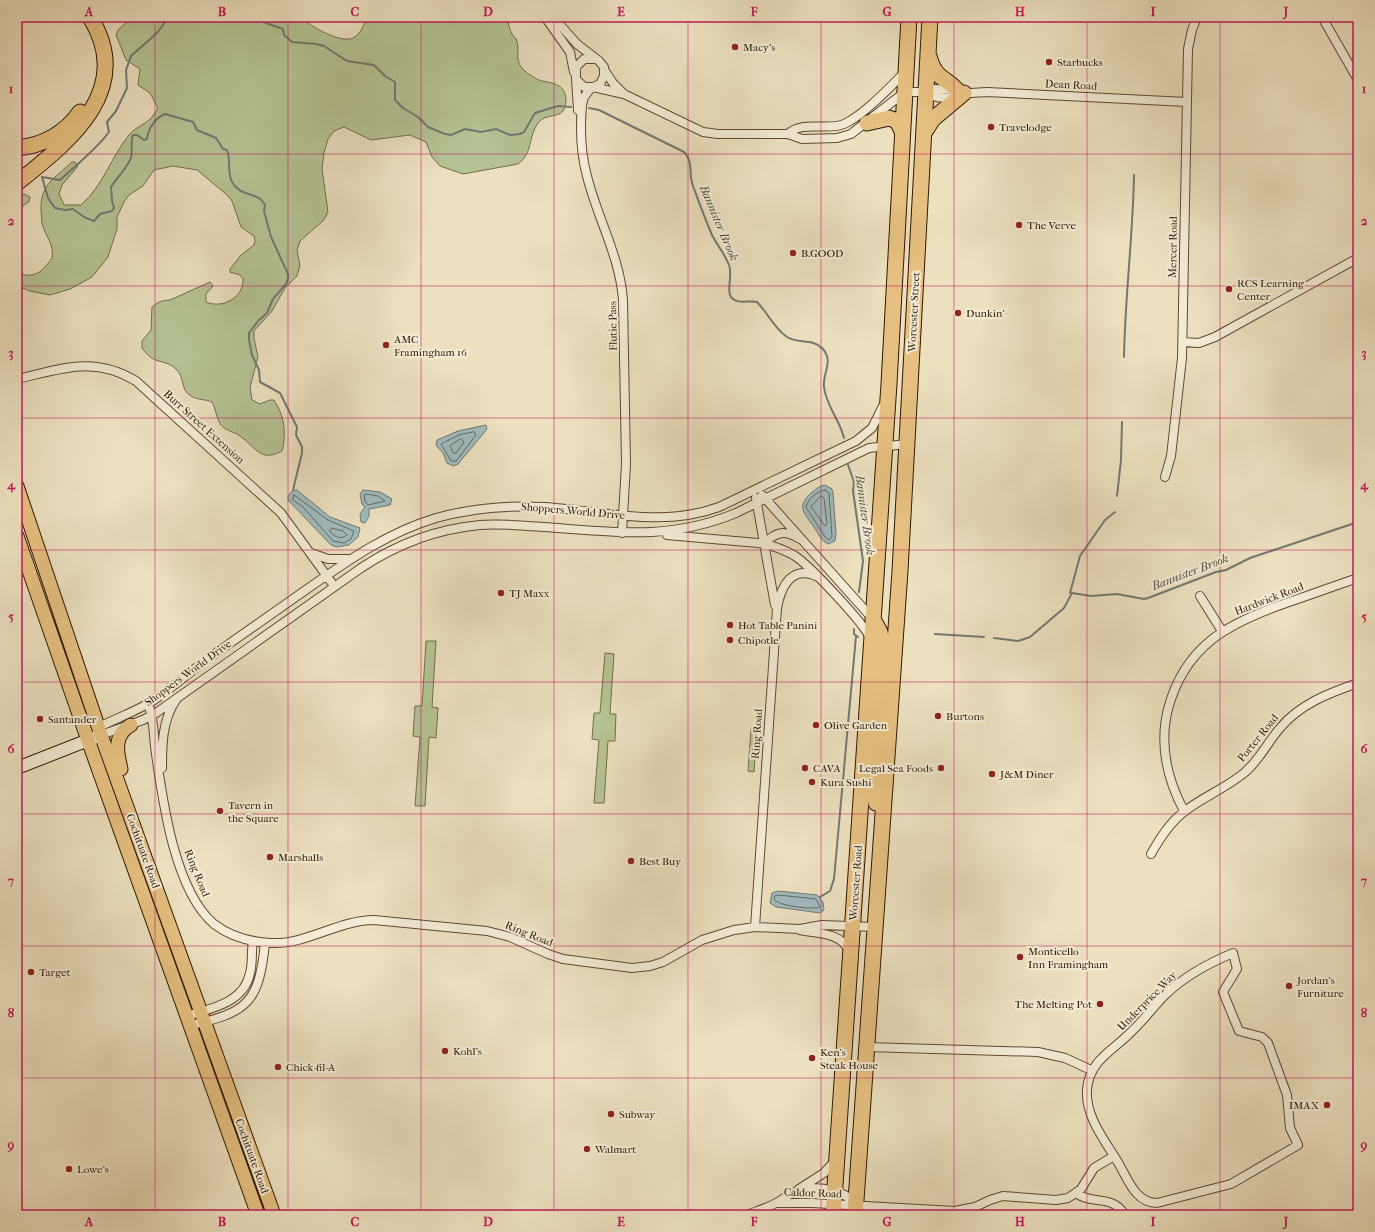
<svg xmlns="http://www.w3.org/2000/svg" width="1375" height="1232" font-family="'IM FELL French Canon',serif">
<rect width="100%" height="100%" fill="#ece0bf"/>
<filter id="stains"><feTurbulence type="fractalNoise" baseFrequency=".005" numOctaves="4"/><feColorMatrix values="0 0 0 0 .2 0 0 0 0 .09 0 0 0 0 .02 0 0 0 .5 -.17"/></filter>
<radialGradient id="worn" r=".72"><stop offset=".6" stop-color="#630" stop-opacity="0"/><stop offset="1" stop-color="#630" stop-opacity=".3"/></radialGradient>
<path fill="#b5c394" stroke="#726e4b" d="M132 17H301C309 26 341 44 353 38 361 34 364 24 367 17H506C509 22 509 29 512 34 513 36 515 37 516 39 521 48 514 60 522 68 526 73 537 80 542 81 554 83 565 85 566 99 566 103 565 108 563 111 557 118 545 114 539 122 527 137 534 152 518 164L463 174 440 166 432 157 426 142 410 135 371 140 344 127 334 131 328 139 324 153 322 169 328 212 324 220 300 241 297 250 300 266 297 276 285 288 272 311 254 331V338L258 357 250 387 252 400 260 404 270 400H274C284 415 287 433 282 451 260 463 256 447 240 436 234 432 225 430 221 425 216 418 216 409 212 402 205 399 197 400 191 396 180 390 185 377 176 369 164 358 154 366 142 348V341L151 330 152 307C158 302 162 300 170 300L210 282 213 286 206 294V302C222 309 244 298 243 279L240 275 230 272V269L241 255 254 245 255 241 254 236 241 227 232 201 226 194 197 170 173 166 154 170 143 186 129 195 124 202 117 217V229L108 257 92 277 70 289 50 295 30 291 17 286V273C35 279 42 272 52 258 54 245 47 238 43 227 41 222 42 216 41 211 40 184 54 179 72 162H75L78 166 62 185 59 194 64 205H81C103 186 111 157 129 135 135 127 145 125 151 118 154 115 156 111 158 108L150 93 138 85 140 69 126 60 116 35 118 30Z
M24 194 30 197 29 202 17 209V198Z
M426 641H436L432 707 438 708 436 738 429 737 425 806H415L420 737 413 736 415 706H422Z
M605 653 614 654 610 714H616L615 741H608L604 803H594L599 740 592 739 594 713H600Z
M751 729 757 730 754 772 748 771Z"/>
<path fill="#9fbabe" stroke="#727973" d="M486 425 487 429 458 464 453 466 447 463 443 453 436 445 437 440 458 431Z
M825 485 832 489 833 493 836 533 835 541 828 544C821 541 818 533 814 527 804 513 796 507 811 493 816 489 819 486 825 485Z
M293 490H297L330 517 360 528 358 537 349 545 337 547 331 545 288 500V496Z
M363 490 380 492 392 499 390 505 369 509V516L365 523 361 522 360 514 365 507 362 504 360 494Z
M778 891 817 895 823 902 824 910 820 913 776 907 770 903 772 893Z"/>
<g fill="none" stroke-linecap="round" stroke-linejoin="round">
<path stroke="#666960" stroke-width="1" d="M474 432 476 435 456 461H451L441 444 459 435Z
M461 439 464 442 456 453H453L450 446Z
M825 490 829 493 832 537 829 540 825 537 806 507C808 499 817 491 825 490Z
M366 494 378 496 385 501 368 505 365 501 364 495Z
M294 495 328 520 354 531 351 539 344 543 333 541 303 507 293 500Z
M821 496 824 498 827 524 825 526 811 507Z
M332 528 343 531 347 535C340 540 334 537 330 531Z
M778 895 816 899 820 907C814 910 777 906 774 899L775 896Z"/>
<path stroke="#727973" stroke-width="2" d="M249 17 283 29 284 35 292 42 316 44 324 46 347 61 374 65 385 76 395 82V100L403 108 418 117 428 127 445 134 451 135 465 129 481 132 496 129 510 135 520 134 524 132 535 113 558 106 571 107
M589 108 599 110 684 152C694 162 688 174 693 186 699 202 705 219 712 235 717 245 725 254 729 265 733 275 726 291 731 297 737 305 749 300 757 302 768 313 773 327 787 337 798 344 813 338 823 349 834 362 822 374 824 387 826 406 840 420 844 438
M42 177 48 198 55 208 65 210 73 209 84 217 94 221 100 214 112 211 114 208 112 201 111 187C116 179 127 168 131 158 133 151 130 142 133 135H137L144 140 147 139C148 129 155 118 165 114L193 122 197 130 216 138 223 149 227 150C231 160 227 172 232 182 241 198 258 191 265 205L264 211 271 237 288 274V279L286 284 273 299 267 313 259 320 249 333V340L252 355 259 370 260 382 280 393 297 427 296 435 302 447V453L293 490
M42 177 60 180C77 164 95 151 109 132L107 122 116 111 127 88 126 70 131 56 157 33 169 17
M1124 357C1125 296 1133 236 1134 175
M848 465 854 482 853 491 863 561 859 592
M1117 496 1121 460 1122 422
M1070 593 1080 556 1105 520 1115 512
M854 629V634L858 637
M935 634 984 637
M994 638 1018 641 1030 637 1064 608 1072 593 1091 596 1117 594 1144 599 1148 598 1216 572 1226 570 1250 558 1358 522
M820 897 830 891 834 879 856 636"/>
<g stroke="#5e4a31" stroke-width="10">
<path id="street" d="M545 17 570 52 574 72
M553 17 577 44 599 61 604 67V76L600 84 593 87H584L576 79V67L584 59H595
M1322 17 1358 80
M605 71 613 83 623 93
M576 79 578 110
M593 87 624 94 703 132 718 134H788L802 139 837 138 851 134 905 92H926L935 89 952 90 954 93
M591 88 584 97 582 105C580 128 581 154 587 176 597 217 620 257 623 300L626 464 622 533
M926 92C933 98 942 98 951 98L954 94 987 92 1187 102
M788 134C802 120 827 131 844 124 863 116 890 87 905 72
M1183 342 1199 343 1215 337 1358 258
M17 379C61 369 94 355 136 381L281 513 334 586
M1165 477 1171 456 1182 358 1188 49 1192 30 1197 17
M762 495 872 618
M756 498 775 605
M667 535 758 543C771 545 783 549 795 556 810 566 864 623 870 638
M764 544C776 531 785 530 800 539
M311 553 328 559H348
M1200 596 1222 631
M148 704C155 722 153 735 156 754 163 803 175 891 214 924 231 937 250 942 271 943 306 945 339 920 374 920L487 931 510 937 548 954 563 959 632 968 650 966 663 962 702 940 734 930 755 927 800 929 822 925 875 927
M99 727C117 718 137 711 154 700 173 687 190 672 209 658 243 634 276 611 310 587 350 559 389 532 436 518 472 508 508 505 545 507 603 511 662 528 719 507L856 441 872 428 883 406
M101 735 143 720 156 713 361 568C397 544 437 529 480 525 501 523 522 526 544 527 613 532 669 541 736 513L869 448 907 444
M162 768C162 746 162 720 176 700
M1184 811C1167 779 1159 745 1168 709 1185 645 1229 623 1286 603 1310 595 1334 586 1358 578
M1151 854C1160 838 1170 822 1185 811 1203 797 1226 788 1244 773 1259 761 1267 743 1280 728 1300 704 1329 693 1358 683
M755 927 777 608C781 586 792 564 818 577
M800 930C818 934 841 932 849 951
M1233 953 1237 969 1223 992 1239 1031 1262 1037 1268 1043 1287 1095 1290 1128 1298 1145 1231 1184 1157 1203C1136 1203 1128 1180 1119 1164 1106 1142 1085 1117 1087 1090 1089 1060 1113 1051 1131 1032 1144 1020 1154 1006 1166 994 1186 975 1209 963 1233 953Z
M187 1016C212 1008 244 1003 250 973 253 962 251 952 253 941
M190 1025C248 1013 259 1002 265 943
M867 1047 1038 1052 1065 1058 1091 1070
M799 1189 824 1173 835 1161
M1077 1194C1094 1205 1112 1194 1125 1215
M777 1203H812L955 1211 975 1207 990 1200 1003 1196 1056 1200 1068 1198 1081 1189 1094 1168 1114 1156
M747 1215C757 1211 767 1208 776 1203 783 1200 788 1194 795 1192 813 1185 845 1188 855 1205"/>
</g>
<g stroke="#2e1802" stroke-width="14">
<path id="secondary" d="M17 768 96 737"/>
</g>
<g stroke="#2e1802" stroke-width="15">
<path id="primary" d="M17 486 101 735 274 1215
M17 536 88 740 258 1215
M121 769C117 752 113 735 131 725"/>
</g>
<g stroke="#2e1802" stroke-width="17">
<path id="highway" d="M929 56C935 81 948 77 960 94
M867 123 889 118 897 121 902 131
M924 133 933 119 964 93
M17 148C42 146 66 133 80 112
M17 183C68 142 136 91 90 17
M873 619 880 632 883 651 875 765 876 803
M833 1215 889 384 909 17
M855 1215 900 571 930 17"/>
</g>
<use href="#street" stroke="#f3ebd5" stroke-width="8"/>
<use href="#secondary" stroke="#f3ebd5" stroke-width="12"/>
<use href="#primary" stroke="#e6c080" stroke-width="13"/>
<use href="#highway" stroke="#e6c080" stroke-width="15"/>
</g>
<path fill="none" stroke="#c2185b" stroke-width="1" stroke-opacity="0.55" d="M155 17V1215M288 17V1215M421 17V1215M554 17V1215M688 17V1215M821 17V1215M954 17V1215M1087 17V1215M1220 17V1215M17 154H1358M17 286H1358M17 418H1358M17 550H1358M17 682H1358M17 814H1358M17 946H1358M17 1078H1358"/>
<g fill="#8f2418" stroke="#f3ebd5" stroke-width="1.5">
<circle cx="735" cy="47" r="4"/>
<circle cx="1049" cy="62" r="4"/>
<circle cx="991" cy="127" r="4"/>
<circle cx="1019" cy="225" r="4"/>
<circle cx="793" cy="253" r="4"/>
<circle cx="1229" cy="289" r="4"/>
<circle cx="958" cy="313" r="4"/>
<circle cx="386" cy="345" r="4"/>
<circle cx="501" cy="593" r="4"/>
<circle cx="730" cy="625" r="4"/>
<circle cx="730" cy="640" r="4"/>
<circle cx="938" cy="716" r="4"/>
<circle cx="40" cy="719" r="4"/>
<circle cx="816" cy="725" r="4"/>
<circle cx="805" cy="768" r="4"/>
<circle cx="941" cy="768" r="4"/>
<circle cx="992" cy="774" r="4"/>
<circle cx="812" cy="782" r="4"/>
<circle cx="220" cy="811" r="4"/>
<circle cx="270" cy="857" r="4"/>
<circle cx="631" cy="861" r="4"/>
<circle cx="1020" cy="957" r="4"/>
<circle cx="31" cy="972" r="4"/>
<circle cx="1289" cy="986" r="4"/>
<circle cx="1100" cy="1004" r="4"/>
<circle cx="445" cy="1051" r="4"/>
<circle cx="812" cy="1058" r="4"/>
<circle cx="278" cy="1067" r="4"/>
<circle cx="1327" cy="1105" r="4"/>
<circle cx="611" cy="1114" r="4"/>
<circle cx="587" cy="1149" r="4"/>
<circle cx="69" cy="1169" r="4"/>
</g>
<g text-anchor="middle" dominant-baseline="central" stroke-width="4" stroke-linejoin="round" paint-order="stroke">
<g font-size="11" fill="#2e1802" stroke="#f3ebd5" text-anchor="start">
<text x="743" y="47">Macy's</text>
<text x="1057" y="62">Starbucks</text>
<text x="999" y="127">Travelodge</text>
<text x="1027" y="225">The Verve</text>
<text x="801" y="253">B.GOOD</text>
<text x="1237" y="283">RCS Learning<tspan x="1237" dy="13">Center</tspan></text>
<text x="966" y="313">Dunkin'</text>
<text x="394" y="339">AMC<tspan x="394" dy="13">Framingham 16</tspan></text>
<text x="509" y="593">TJ Maxx</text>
<text x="738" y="625">Hot Table Panini</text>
<text x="738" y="640">Chipotle</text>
<text x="946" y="716">Burtons</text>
<text x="48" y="719">Santander</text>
<text x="824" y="725">Olive Garden</text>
<text x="813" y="768">CAVA</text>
<text x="933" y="768" text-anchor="end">Legal Sea Foods</text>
<text x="1000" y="774">J&amp;M Diner</text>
<text x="820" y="782">Kura Sushi</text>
<text x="228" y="805">Tavern in<tspan x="228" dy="13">the Square</tspan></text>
<text x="278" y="857">Marshalls</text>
<text x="639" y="861">Best Buy</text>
<text x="1028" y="951">Monticello<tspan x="1028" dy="13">Inn Framingham</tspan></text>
<text x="39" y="972">Target</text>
<text x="1297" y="980">Jordan's<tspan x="1297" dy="13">Furniture</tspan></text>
<text x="1092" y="1004" text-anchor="end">The Melting Pot</text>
<text x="453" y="1051">Kohl's</text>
<text x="820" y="1052">Ken's<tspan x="820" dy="13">Steak House</tspan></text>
<text x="286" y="1067">Chick-fil-A</text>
<text x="1319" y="1105" text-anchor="end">IMAX</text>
<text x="619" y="1114">Subway</text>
<text x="595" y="1149">Walmart</text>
<text x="77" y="1169">Lowe's</text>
</g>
<g font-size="11" fill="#2e1802" stroke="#f3ebd5">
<text transform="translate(1071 85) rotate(3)">Dean Road</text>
<text transform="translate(1173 247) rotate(-89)">Mercer Road</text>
<text transform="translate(914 312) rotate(-87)">Worcester Street</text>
<text transform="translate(613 326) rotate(-91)">Flutie Pass</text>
<text transform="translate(204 427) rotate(42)">Burr Street Extension</text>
<text transform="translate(573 511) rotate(5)">Shoppers World Drive</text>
<text transform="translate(1269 599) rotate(-21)">Hardwick Road</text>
<text transform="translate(188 673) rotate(-36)">Shoppers World Drive</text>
<text transform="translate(757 734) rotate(-86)">Ring Road</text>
<text transform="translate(1258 738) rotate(-51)">Porter Road</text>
<text transform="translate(143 851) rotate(70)">Cochituate Road</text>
<text transform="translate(197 873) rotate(68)">Ring Road</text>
<text transform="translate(856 883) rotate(-86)">Worcester Road</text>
<text transform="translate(529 934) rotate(22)">Ring Road</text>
<text transform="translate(1147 1001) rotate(-45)">Underprice Way</text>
<text transform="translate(252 1156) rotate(70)">Cochituate Road</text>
<text transform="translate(813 1193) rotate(2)">Caldor Road</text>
</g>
<g font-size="12" font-style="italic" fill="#565144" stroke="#f3ebd5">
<text transform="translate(719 223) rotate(67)">Bannister Brook</text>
<text transform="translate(865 515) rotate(82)">Bannister Brook</text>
<text transform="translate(1190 572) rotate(-21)">Bannister Brook</text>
</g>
</g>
<rect width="1375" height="1232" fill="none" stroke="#ece0bf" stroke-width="44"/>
<rect x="22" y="22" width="1331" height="1188" fill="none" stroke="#c2185b" stroke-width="1.5"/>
<g font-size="13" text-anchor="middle" font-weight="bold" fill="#c2185b">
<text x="89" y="16">A</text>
<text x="222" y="16">B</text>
<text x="355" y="16">C</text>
<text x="488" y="16">D</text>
<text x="621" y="16">E</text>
<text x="754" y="16">F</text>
<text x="887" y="16">G</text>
<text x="1020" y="16">H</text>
<text x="1153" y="16">I</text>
<text x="1286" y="16">J</text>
<text x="11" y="93">1</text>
<text x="1364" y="93">1</text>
<text x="11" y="225">2</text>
<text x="1364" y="225">2</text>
<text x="11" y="357">3</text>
<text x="1364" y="357">3</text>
<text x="11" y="489">4</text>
<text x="1364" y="489">4</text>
<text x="11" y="621">5</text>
<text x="1364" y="621">5</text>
<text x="11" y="753">6</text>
<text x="1364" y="753">6</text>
<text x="11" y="885">7</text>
<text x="1364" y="885">7</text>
<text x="11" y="1017">8</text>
<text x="1364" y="1017">8</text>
<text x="11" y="1149">9</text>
<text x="1364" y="1149">9</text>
<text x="89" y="1226">A</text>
<text x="222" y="1226">B</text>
<text x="355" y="1226">C</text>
<text x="488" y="1226">D</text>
<text x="621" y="1226">E</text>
<text x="754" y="1226">F</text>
<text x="887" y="1226">G</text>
<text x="1020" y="1226">H</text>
<text x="1153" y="1226">I</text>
<text x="1286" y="1226">J</text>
</g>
<rect width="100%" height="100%" filter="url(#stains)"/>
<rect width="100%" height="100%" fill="url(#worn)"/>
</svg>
